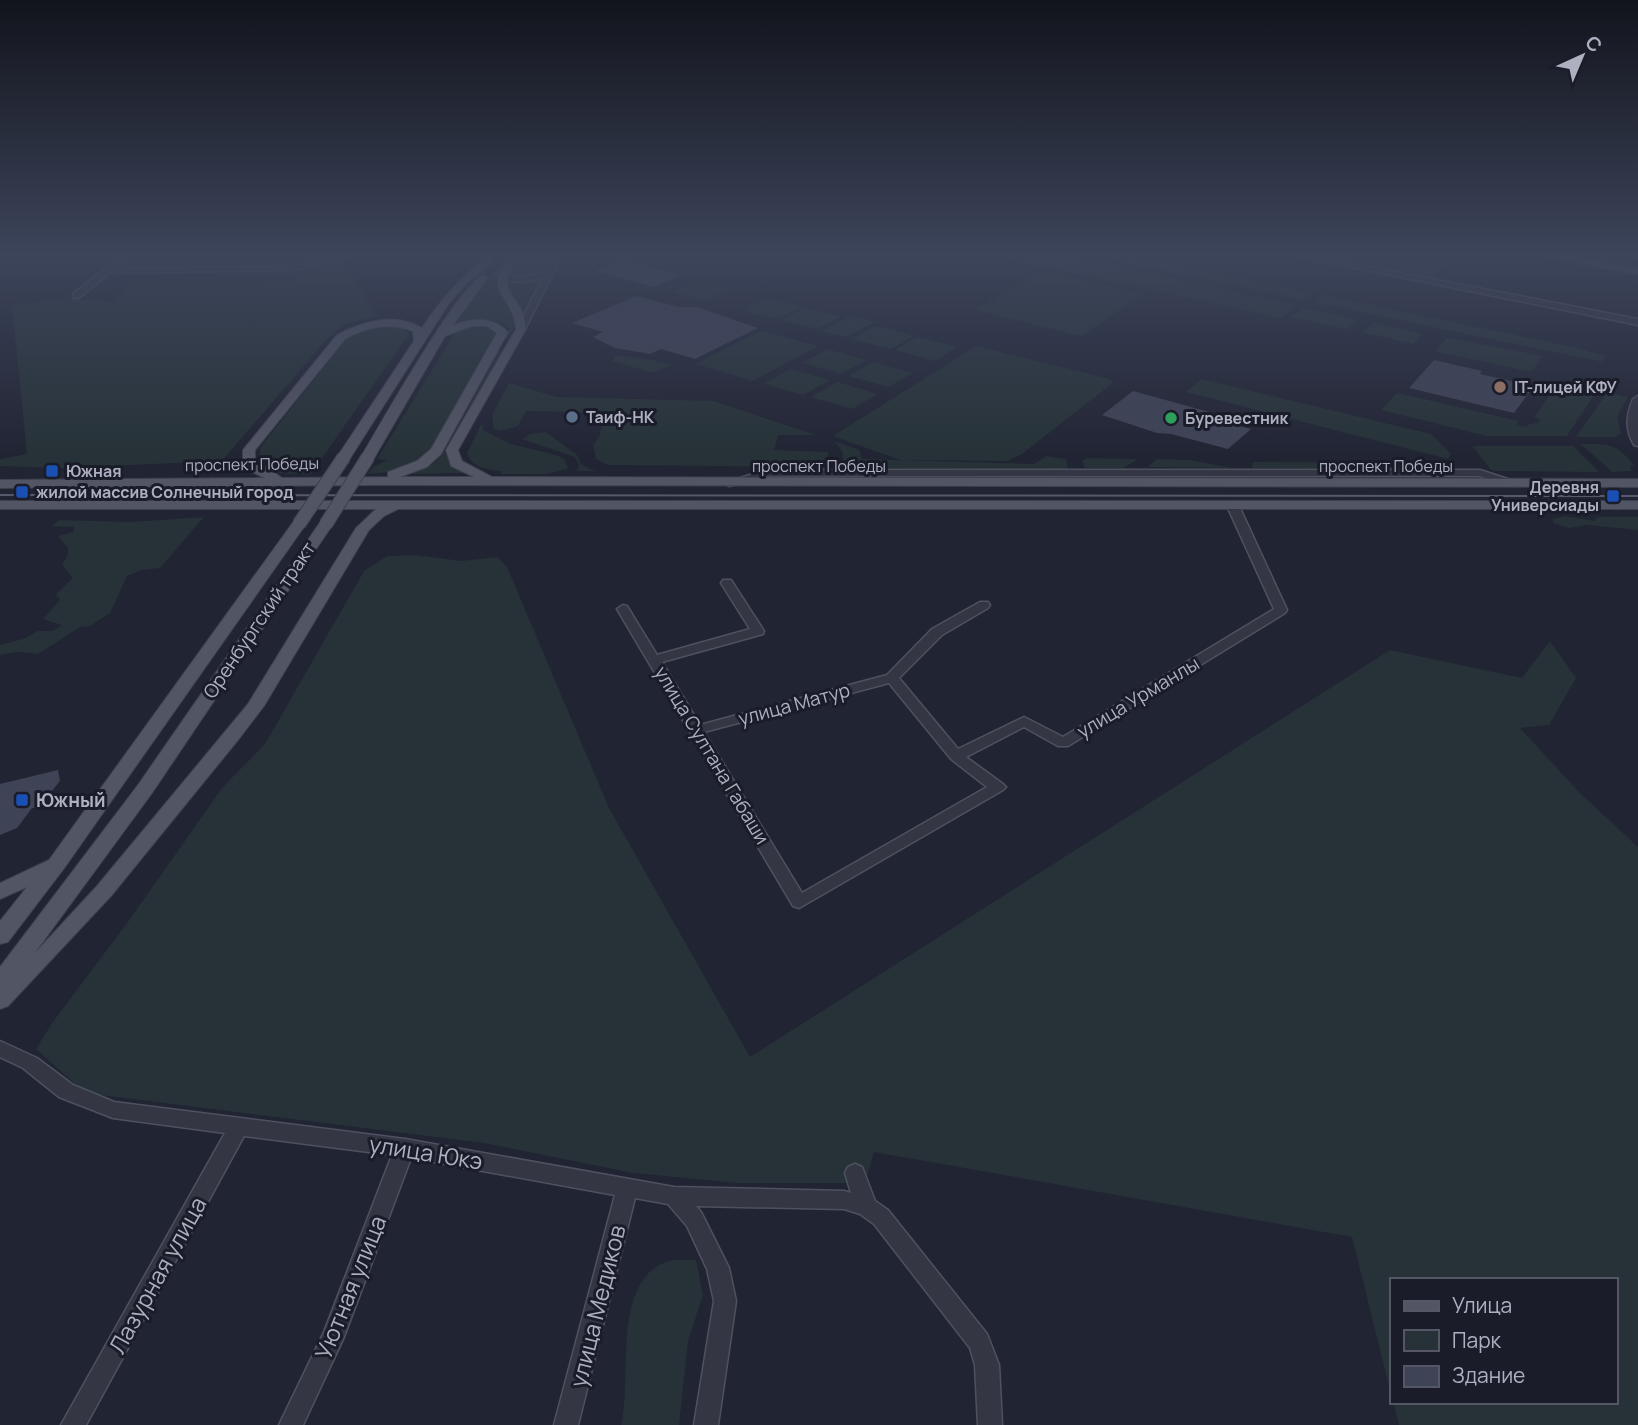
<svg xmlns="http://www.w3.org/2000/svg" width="1638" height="1425" font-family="Manrope,sans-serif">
<rect width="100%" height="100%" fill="#212433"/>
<path fill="#263237" d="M342 256 376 316 345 324 325 341 222 461 62 468 0 466V459L27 454 12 305 64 298 112 302 132 284 296 281 297 271 333 257Z
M524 257H551C540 282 533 278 508 276L510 268Z
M997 257H1070L1297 305 1281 318Z
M1097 257H1132L1311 293 1304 300Z
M1408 259 1446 266 1433 280 1394 272Z
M498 269 495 283 515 317 516 324 507 339H505L510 328C496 316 474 320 456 322L474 294Z
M1042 271 1144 294 1081 336 975 310Z
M545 277 523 315 505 281 525 282Z
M699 281 731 289 705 301 673 292Z
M1321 295 1573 347 1606 356 1602 362 1314 302Z
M767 298 801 307 777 319 742 310Z
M805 308 841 317 817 329 781 320Z
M1303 308 1357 320 1346 329 1291 317Z
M850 316 874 322 846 337 822 331Z
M1373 323 1422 334 1413 344 1363 332Z
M484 325 491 326 497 333 430 456 389 472 368 474 373 467 388 460 377 459 455 333 472 326Z
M382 326 403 329 409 334 322 458H305V465L316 467 310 475 277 473 259 463 260 448 346 339 363 330Z
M876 326 914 336 891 349 852 339Z
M761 331 818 346 753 381 695 364Z
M917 337 957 347 935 361 895 350Z
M1447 338 1538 355 1542 357 1533 370 1526 371 1439 352 1436 350Z
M976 346 1106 378 1114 382 1022 454 1007 461 900 460 833 436Z
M827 349 866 360 841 374 802 363Z
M498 351H502L447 451 451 464 464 473 412 474 434 463 444 451Z
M616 355 652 360 671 365 653 373 612 361Z
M873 362 913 373 889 387 848 376Z
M790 369 830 380 803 395 764 384Z
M1201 379 1431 434 1451 454 1448 459 1186 392Z
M837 382 878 394 852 409 811 397Z
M509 383 557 397 713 401 816 435H778L774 450 828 452 826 467 608 465 596 459 593 445 600 435 602 421 583 412 526 411 518 426 501 431 494 429 492 415Z
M1557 384 1596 392 1567 436H1487L1381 410 1397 393 1519 421 1517 425 1527 427 1529 424 1538 423 1540 419 1534 418Z
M1607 393 1628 397 1617 417 1621 434 1615 437H1576Z
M482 423 483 430 511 444 556 455 564 459 568 468 548 474H502L501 471C488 470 470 467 467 453Z
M546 432 577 455 581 464 595 471H577L579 465 575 457 522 439 530 434Z
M834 441 859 450 862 459 1034 464 1046 456 1066 459 1068 469 845 468 842 451Z
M1581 444C1609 444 1616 443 1634 465L1630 466 1632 471 1612 472Z
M1472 446H1573L1599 472 1495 471 1491 470Z
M1087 458 1138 459 1123 468H1085L1082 461Z
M1157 459 1190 460 1232 468 1147 467Z
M1253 462 1409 463 1399 469 1252 468Z
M1565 516 1594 521 1597 517H1638V530L1587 525 1569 528 1553 523V519Z
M204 517 160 568 142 570 127 576 110 613 90 626 80 627 38 654 17 652 0 655V645L23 639 38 631H53L62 625 43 619 60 600 56 594 73 578 62 565 67 557 68 548 58 536 73 532 74 527 51 526 60 520 132 522Z
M415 555 462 561 498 557 507 567 609 808 750 1057 1390 650 1522 678 1550 641 1576 678 1549 725 1520 728 1579 792 1638 847V1425H1399L1393 1402H1615V1280H1391V1394L1352 1237 874 1152 865 1183H737L633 1173 484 1143 85 1093 36 1049 52 1023 130 919 222 788 265 744 364 571 387 556Z
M696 1260 703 1295 688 1341 679 1425H621C633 1379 610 1279 669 1261 676 1259 688 1260 696 1260Z"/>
<path fill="#3f4356" d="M625 260 682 275 654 287 594 271Z
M636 296 679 307H697L758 328 695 359 661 349 650 354 615 348 593 337 603 332 572 323Z
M1434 360 1482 371 1480 374 1534 386 1514 413 1409 388Z
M1133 391 1242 421 1236 425 1251 429 1228 449 1171 434 1157 433 1102 415Z
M58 770 60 781 38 808H32L17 828 0 835V784Z"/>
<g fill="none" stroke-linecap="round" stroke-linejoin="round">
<g stroke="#4e515f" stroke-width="3">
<path id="minor" d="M121 256H129L115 269 294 266 335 256H350L294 270 109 273 79 298H73V294Z
M554 256H562L525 329 518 331 517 329 543 278C526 283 510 285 496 273L500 271C517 279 529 278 547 271Z
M1296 256H1313L1638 319V325Z
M1638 396V446L1634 445C1625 429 1626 416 1633 399Z
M766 470H1480L1520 483 1515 486 1479 476H766L729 486 724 483Z
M1233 503 1239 506 1287 610 1285 613 1068 746H1058L1024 727 966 757 1003 784 1006 787 1003 790 799 908 793 906 617 609 623 605 627 606 657 655 750 629 721 583 723 580H731L764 631 763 634 662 662 700 725 887 675 932 629 980 602H988L990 605 988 608 942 635 899 678 958 749 1024 717 1063 737 1274 609 1227 506ZM889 683 951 759 987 787 802 893 704 732Z
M0 1041 37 1058 73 1085 114 1102 405 1139 674 1187 844 1191 851 1193 845 1173 848 1167 855 1164 862 1167 875 1201 888 1210 987 1334 999 1365 1002 1425H978L975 1365 970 1348 874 1224 860 1214 844 1209 696 1206 701 1212 729 1268 736 1301 718 1425H694L714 1301 707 1269 687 1226 668 1204 635 1198 578 1425H554L615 1195 411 1158 344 1337 303 1425H279L324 1332 392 1155 244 1136 86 1425H61L225 1133 113 1118 59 1097 23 1068 0 1057Z"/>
</g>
<g stroke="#3d404e" stroke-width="2">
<path id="major" d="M487 256H498L468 282 449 303 349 460H339L337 457 414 341 413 331C388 322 367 327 345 339L255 450V459L282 478 388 477V472L417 461 431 449 497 333 487 326H472L445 336 373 460H363L361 457C380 425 458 286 483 275L488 278 453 325C473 318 493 316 508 332L441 454 427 467 400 477H474L451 466 446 450 516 329C513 292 482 298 508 256H517C492 298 524 292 526 329L458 450 462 461 492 477 1638 479V487L375 485 0 488V480L265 478 252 472 243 463V450L337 335C363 321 396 312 422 328 441 299 460 278 487 256Z
M1546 256H1569L1638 269V275Z
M0 501H1638V509H398L384 516 369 530 264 706 238 740 111 896 8 1006 0 1009V967L138 785 321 521H331L333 524 152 793 34 954 97 886 248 704 356 528 376 509H0Z
M299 520 306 524 65 867 8 942 0 944V921L27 887 0 899V883L49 860 294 521Z"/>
</g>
<use href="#minor" fill="#343644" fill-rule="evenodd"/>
<use href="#major" fill="#525564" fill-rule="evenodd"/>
<path stroke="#56596b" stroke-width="2" d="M0 495 1638 496"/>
<g stroke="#3d404e" stroke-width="15" stroke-linecap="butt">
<path id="major-bridge" d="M299 524 344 457
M326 524 368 457"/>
</g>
<use href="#major-bridge" stroke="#525564" stroke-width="13"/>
</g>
<linearGradient id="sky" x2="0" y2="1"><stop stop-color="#12141c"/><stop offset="0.56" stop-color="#3d455b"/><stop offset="1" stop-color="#3d455b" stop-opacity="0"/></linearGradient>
<rect width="1638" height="456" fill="url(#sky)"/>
<circle fill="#8d6e63" stroke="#1a1c29" stroke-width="2.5" cx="1500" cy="387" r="7"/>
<circle fill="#5c6f8a" stroke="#1a1c29" stroke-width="2.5" cx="572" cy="417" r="7"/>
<circle fill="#2e9e5b" stroke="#1a1c29" stroke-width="2.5" cx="1171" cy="418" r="7"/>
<g fill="#1a4fb4" stroke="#1a1c29" stroke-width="2.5">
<rect x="45" y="464" width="14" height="14" rx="3.5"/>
<rect x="15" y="485" width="14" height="14" rx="3.5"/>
<rect x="1606" y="489" width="14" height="14" rx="3.5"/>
<rect x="15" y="793" width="14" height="14" rx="3.5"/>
</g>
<g text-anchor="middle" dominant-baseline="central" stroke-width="6" stroke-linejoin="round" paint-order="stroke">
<g font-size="16" font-weight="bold" fill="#aeb0c1" stroke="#1a1c29" text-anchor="start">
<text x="1514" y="387">IT-лицей КФУ</text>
<text x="586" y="417">Таиф-НК</text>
<text x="1185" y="418">Буревестник</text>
<text x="66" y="471">Южная</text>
<text x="1599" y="487" text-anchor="end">Деревня<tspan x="1599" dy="18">Универсиады</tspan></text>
<text x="36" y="492">жилой массив Солнечный город</text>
</g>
<g font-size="16" fill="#aeb0c1" stroke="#1a1c29">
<text transform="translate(252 464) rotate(-1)">проспект Победы</text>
<text x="819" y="466">проспект Победы</text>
<text x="1386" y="466">проспект Победы</text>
</g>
<g font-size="19" fill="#aeb0c1" stroke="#1a1c29">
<text transform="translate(259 620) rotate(-56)">Оренбургский тракт</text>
<text transform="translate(1138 697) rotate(-31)">улица Урманлы</text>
<text transform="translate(794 704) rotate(-15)">улица Матур</text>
<text transform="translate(712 755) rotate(59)">улица Султана Габаши</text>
</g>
<g font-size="19" font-weight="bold" fill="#aeb0c1" stroke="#1a1c29" text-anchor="start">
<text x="36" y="800">Южный</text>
</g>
<g font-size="23" fill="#aeb0c1" stroke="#1a1c29">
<text transform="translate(426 1152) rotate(9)">улица Юкэ</text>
<text transform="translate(157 1275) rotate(-61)">Лазурная улица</text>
<text transform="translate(350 1287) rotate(-68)">Уютная улица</text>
<text transform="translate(597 1306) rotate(-76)">улица Медиков</text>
</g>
</g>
<rect x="1390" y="1278" width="228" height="126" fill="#1a1c29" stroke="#555766" stroke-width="2"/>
<rect x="1404" y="1301" width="35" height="10" fill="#525564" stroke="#555766" stroke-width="2"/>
<text x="1452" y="1313" font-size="21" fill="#aeb0c1">Улица</text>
<rect x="1404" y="1330" width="35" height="21" fill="#263237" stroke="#555766" stroke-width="2"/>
<text x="1452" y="1348" font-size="21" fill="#aeb0c1">Парк</text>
<rect x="1404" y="1366" width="35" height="21" fill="#3f4356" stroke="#555766" stroke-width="2"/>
<text x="1452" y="1383" font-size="21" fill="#aeb0c1">Здание</text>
<g transform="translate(1582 56) rotate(44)" stroke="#1a1c29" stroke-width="5" paint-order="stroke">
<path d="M0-5L12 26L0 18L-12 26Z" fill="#aeb0c1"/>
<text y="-10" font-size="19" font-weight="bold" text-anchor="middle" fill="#aeb0c1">С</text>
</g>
</svg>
